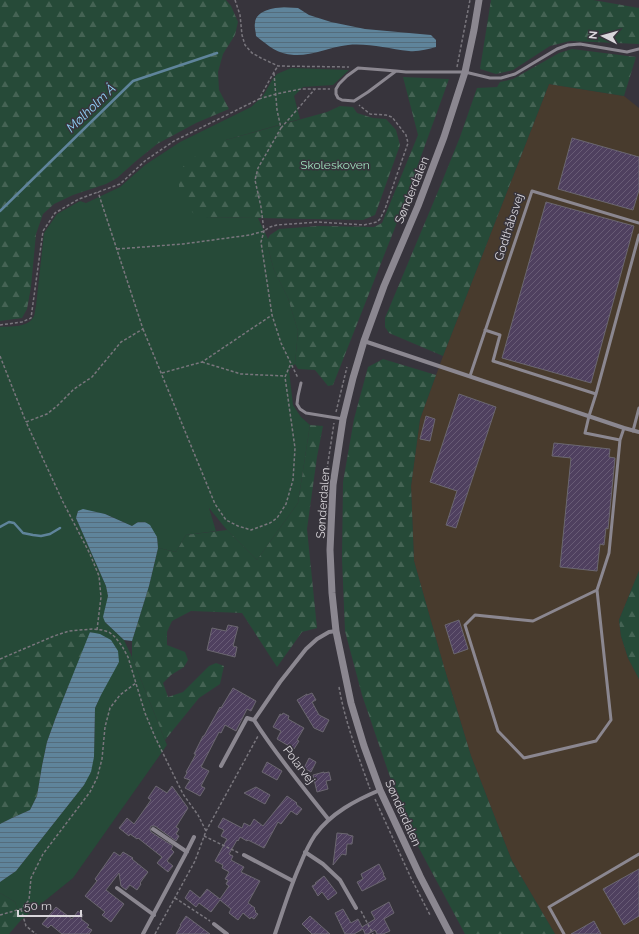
<svg xmlns="http://www.w3.org/2000/svg" width="639" height="934" font-family="Raleway,sans-serif">
<defs>
<pattern id="forest-firs" width="22" height="20" patternUnits="userSpaceOnUse"><rect width="22" height="20" fill="#264a38"/><path d="M5 1l3.5 6h-7zM16 11l3.5 6h-7z" fill="#456354"/></pattern>
<pattern id="water-rules" width="6" height="5" patternUnits="userSpaceOnUse"><rect width="6" height="5" fill="#5f849b"/><path d="M0 2.5h6" fill="none" stroke="#546c7c"/></pattern>
<pattern id="building-hatch" width="6" height="6" patternUnits="userSpaceOnUse"><rect width="6" height="6" fill="#4f405f"/><path d="M-1 1l2-2M0 6l6-6M5 7l2-2" fill="none" stroke="#685b75"/></pattern>
</defs>
<rect width="100%" height="100%" fill="#37343c"/>
<path fill="#483b2d" d="M549 84 624 96 639 108V571L619 620 621 636 628 658 639 679V934H555L512 861 471 756 444 667 414 561 411 486 420 419 443 356Z"/>
<path fill="#264a38" d="M291 68 349 70 333 85 303 87 294 96 300 119 226 140 206 217 258 218 268 239V247L274 270 288 298 298 331 295 364 289 370 293 405 301 417 310 425 298 503 257 560 227 530 209 508 216 531 186 535 176 552 158 548 157 537 138 522 132 526 105 514 78 511 76 518 106 586 108 596 105 622 124 640 132 657 167 745 73 878 21 920 15 902 0 893V882L16 871 84 785 94 757 95 708 101 695 1 662 0 661V327C11 326 28 328 34 316 35 314 35 309 36 306L44 233 57 214 80 201 86 203 120 187 145 165 180 142 251 107 263 96 272 80 277 74Z"/>
<path fill="url(#forest-firs)" d="M0 0H226L231 6 238 22 235 35 223 54 218 72 219 90 229 109 196 123 157 144 136 161 117 178 106 184 73 195 54 204 43 214 36 234 31 287 27 309 22 318 0 321Z
M491 0H593L639 8V44L570 41 550 46 513 70 496 74 480 69Z
M572 49 636 57 624 96 549 84 443 356 389 333 385 327V318L439 189 460 137 477 88 497 87 500 82 513 79 559 53Z
M403 77 449 79 398 220 333 385 328 386 315 370 298 369 295 364 298 331 288 298 274 270 268 247V239L270 235 279 229 319 226 374 227 382 223 418 135Z
M340 106 353 107 357 113 373 118 386 119 396 130 400 145 375 215 363 220 206 217 193 213 179 194V173L187 161 226 140 327 112Z
M383 359 436 375 420 419 411 486 414 561 444 667 471 756 512 861 555 934H465L413 837 389 774 362 695 345 631 342 559 343 482 354 419 368 367Z
M310 425 323 426 317 457 307 529 317 628 302 632 277 667 242 613 191 611 172 621 167 632V645L185 652 188 660 184 667 171 675 163 683 168 697 183 692 209 666 216 663 224 666 220 684 199 698 165 740 132 657V641L149 586 158 548 176 552 186 535 227 530 257 560 298 503Z
M639 571V679L628 658 621 636 619 620Z
M90 632 56 717 47 742 42 766 37 796 30 810 12 818 0 824V662L70 636Z
M0 893 15 902 21 920 9 934H0Z"/>
<path fill="url(#water-rules)" d="M284 7 298 8 309 15 331 22 365 29 431 35 436 40V47C428 49 418 52 409 51 388 49 369 43 348 45 330 47 312 56 294 55 277 54 269 46 256 36 256 32 254 27 255 23 256 10 274 8 284 7Z
M83 509 105 514 132 526 138 522H145L150 525 157 537 158 548 149 586 132 641 124 640 105 622 103 617 108 596 106 586 76 518 78 511Z
M90 632 100 634 111 640 118 651 119 662 101 695 95 708 94 757 91 772 84 785 16 871 0 882V824L12 818 30 810 37 796 42 766 47 742 56 717Z"/>
<g fill="none" stroke-linecap="round" stroke-linejoin="round">
<path stroke="#5f849b" stroke-width="2.5" d="M0 211 133 81 217 53
M0 527 9 522 14 523 23 533 33 535 41 536 50 534 60 528"/>
</g>
<path fill="url(#building-hatch)" stroke="#6b6770" d="M572 138 639 157V190L633 210 558 189Z
M546 202 634 226 591 383 502 358Z
M459 394 496 407 456 528 446 525 457 491 430 482Z
M426 416 435 419 430 441 420 439Z
M554 443 610 449 609 457 615 458 608 529 606 528 604 545 600 544 597 571 560 567 571 458 552 456Z
M459 620 468 649 454 654 445 625Z
M228 625 238 627 233 646 237 647 235 657 207 650 212 628 226 631Z
M233 688 256 701 251 711 247 709 236 731 225 725 221 733 219 732 201 767 209 771 201 786 205 788 200 796 185 788 190 780 184 778 187 773 186 772 196 754H194L203 736H204L220 707 221 708Z
M312 693 316 700 312 702 319 715 329 720 323 732 314 728 297 700 307 694V695Z
M283 713 289 716 288 719 304 728 297 740 299 741 294 749 277 739 281 731 273 727 280 714 282 715Z
M309 758 316 762 311 772 304 768Z
M267 762 282 771 277 780 262 772Z
M324 772V773L329 772 331 780 326 781 328 789 317 792 313 775Z
M156 786 167 793 172 786 188 808 176 827 179 829 176 834 179 836 176 841 155 826H151L150 828 151 832 173 846 171 849 174 852 167 861 173 866 168 872 157 863 162 857 138 838 137 839 130 834 129 836 119 828 127 818 134 824 139 817 151 800 148 798Z
M256 787 270 795 265 804 244 793Z
M287 796 297 803 296 804 302 809 297 815 291 811 281 824 278 822 264 848 248 840 247 841 240 837 238 841 237 840 229 854 233 856 231 860 244 867 241 872 260 881 248 903 255 908 254 909 256 911 255 912 258 914 254 919 251 917 250 919 243 913 238 920 229 913 231 909 220 900 211 912 199 903 196 907 185 898 190 890 200 898 207 889 220 899 229 886 226 884 228 880 225 879 229 872 222 868 223 865 215 861 227 839 221 836 224 830 218 827 223 818 242 828 244 823 250 826 254 819 263 826Z
M337 833 348 834V835L353 836 352 844H347L346 855 342 854 333 865Z
M114 852 120 856 123 852 133 858 132 859 148 872 140 883 141 884 137 890 130 885 126 890 121 886 119 873 106 890 124 904 111 922 102 915 105 912 85 896 97 881 95 879Z
M379 864 384 874H383L386 879 362 891 357 882 363 879 361 874Z
M639 869V916L624 925 603 889Z
M324 876 337 893 328 900 322 892 318 896 312 886 316 884 315 883Z
M389 902 394 913 384 919 390 931 383 934H377L375 930 368 934H365L363 929 354 934H345L335 913 343 909 351 923 358 919 362 927 375 919 371 912Z
M56 907 72 919 78 911 83 915 81 919 89 925 87 927 92 930 89 934H62L51 925 48 928 42 924Z
M186 916 210 934H176L181 925H180Z
M310 916 330 934H312L302 924Z
M594 921 601 934H571Z"/>
<g fill="none" stroke-linecap="round" stroke-linejoin="round">
<path stroke="#79767d" stroke-width="1.5" stroke-dasharray="3 2" stroke-linecap="butt" d="M235 0 240 15 242 35 245 45 252 53 261 58 278 66 349 67
M457 67 470 0
M274 73 277 110 281 128 258 168 255 180 261 207 264 231 261 242 272 315 281 343 298 378
M259 99 276 94 301 89H330
M281 128 315 89
M117 249 183 244 250 235 264 231 270 227 277 225 318 222 364 225 377 222 380 219 385 209 408 143 406 135 392 117 386 115 370 114 359 105
M0 325 22 322 31 318 43 231 55 213 79 199 120 184 146 160 174 141 259 99 274 72 278 66
M143 329 215 504 226 520 238 526 251 530 270 523 277 518 286 504 293 480 295 448 285 377 291 363
M0 356 26 422
M202 362 241 374 284 376
M162 373 202 362 272 315
M336 412 347 367
M327 469 334 423
M97 630 101 597 99 576 90 554 63 502 26 422 47 414 57 406 74 389 92 377 121 342 143 329 98 192
M0 659 54 636 69 631 92 629 102 630 109 632 115 637 122 646 128 657 145 713 155 737 183 794 198 815 206 831
M339 687C345 722 358 755 370 789
M375 799 411 878 430 915
M204 836 239 853
M175 898 210 921
M21 909 26 926 36 934
M361 911 373 934
M0 915 21 909 29 900 31 878 43 854 90 792 97 778 102 759 105 727 110 708 120 695 136 683
M155 934 195 861 206 831 258 736"/>
<path stroke="#8b8790" stroke-width="3" d="M396 71 368 92 354 101 342 100 338 98 336 94V89L339 84 347 76 358 68 384 70 396 71 406 72H465L490 78H501L515 74 557 49 568 45 580 44 627 52 639 49
M485 330 500 335 493 361 596 394
M470 376 532 191 639 223
M301 383 298 396 297 404 300 409 306 413 343 419
M633 431 639 408
M620 440 585 433 589 416 596 394 639 235
M597 590 533 621 475 615 465 625 498 731 524 758 596 741 611 720 597 590 609 553 620 440 624 428
M564 934 549 907 639 854"/>
<path stroke="#8b8790" stroke-width="4" d="M364 341 624 428 639 432
M254 720C276 755 303 787 329 820
M254 720 280 682 306 649 317 639 329 632 336 631
M221 766 247 718 254 720
M153 829 187 852
M305 852 323 864 340 880 356 908
M244 855 293 881
M117 888 154 915
M214 924 227 934
M143 934 185 855 194 837
M275 934C283 911 290 887 300 865 304 855 309 844 315 835 331 813 356 800 380 790"/>
<path stroke="#8b8790" stroke-width="7" d="M450 934 420 876 380 790 364 746 351 703 336 631 332 593 330 550 333 485 343 419 353 378 364 341 384 286 418 206 444 137 465 72 474 30 479 0"/>
</g>
<g text-anchor="middle" dominant-baseline="central" stroke-width="3" stroke-linejoin="round" paint-order="stroke">
<g font-size="12" fill="#9ddfbb" stroke="#37343c">
<text x="335" y="165">Skoleskoven</text>
</g>
<g font-size="12" fill="#d9d6db" stroke="#37343c">
<text transform="translate(412 190) rotate(-68)">Sønderdalen</text>
<text transform="translate(509 227) rotate(-72)">Godthåbsvej</text>
<text transform="translate(323 503) rotate(-86)">Sønderdalen</text>
<text transform="translate(299 765) rotate(53)">Polarvej</text>
<text transform="translate(403 813) rotate(66)">Sønderdalen</text>
</g>
<g font-size="13" font-style="italic" fill="#8fcff5" stroke="#37343c">
<text transform="translate(91 108) rotate(-44)">Mølholm Å</text>
</g>
</g>
<g transform="translate(603 36) rotate(276)" stroke="#37343c" stroke-width="3" paint-order="stroke">
<path d="M0-3L7 15L0 10L-7 15Z" fill="#d9d6db"/>
<text y="-6" font-size="11" font-weight="bold" text-anchor="middle" fill="#d9d6db">N</text>
</g>
<path d="M18 910v6h63v-6" fill="none" stroke="#d9d6db" stroke-width="2"/>
<text x="24" y="910" font-size="12" fill="#d9d6db" stroke="#37343c" stroke-width="3" paint-order="stroke">50 m</text>
</svg>
